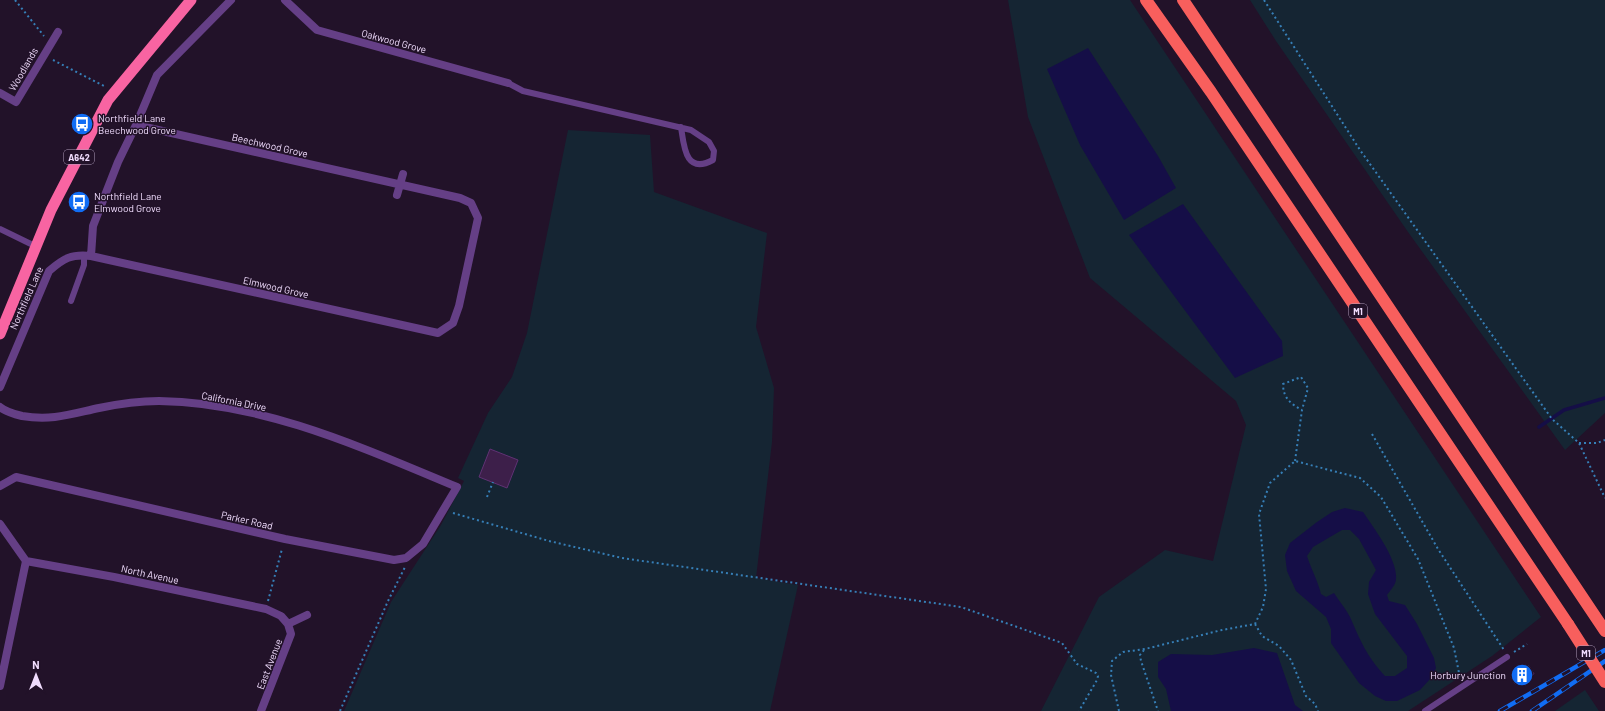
<svg xmlns="http://www.w3.org/2000/svg" width="1605" height="711" font-family="Barlow,sans-serif">
<rect width="100%" height="100%" fill="#221229"/>
<path fill="#152533" d="M1008 0H1130L1541 617 1492 656 1408 711H1041L1099 597 1165 550 1213 561 1246 425 1236 401 1090 278 1028 117Z
M1250 0H1605V413L1565 450 1408 232 1276 41Z
M568 130 650 135 654 192 767 233 756 327 774 388 772 442 756 578 798 585 770 711H344L391 602 441 525 464 481 458 478 488 413 512 377 527 333Z
M1585 690 1599 711H1555Z"/>
<path fill="#150e47" fill-rule="evenodd" d="M1088 48 1158 156 1176 188 1124 220 1080 145 1047 69Z
M1183 204 1282 341 1283 356 1235 378 1129 235Z
M1345 508 1363 512C1374 528 1398 560 1396 579 1396 584 1391 590 1387 595L1389 601 1405 605 1417 624 1434 658 1436 668 1431 678 1420 690 1397 701H1386L1375 696 1359 683 1331 643V629L1326 617 1296 591 1287 571 1285 555 1290 543 1317 522 1332 512ZM1342 530H1350L1359 539 1376 570 1369 582 1368 594 1375 614 1407 656V668L1395 676H1385C1366 655 1361 642 1350 617 1346 609 1339 601 1334 593L1326 597 1321 594C1318 581 1311 569 1307 556L1313 547Z
M1254 648 1277 653 1295 705 1303 711H1171L1166 689 1158 677V662L1171 654 1212 655Z"/>
<g fill="none" stroke-linecap="round" stroke-linejoin="round">
<path stroke="#150e47" stroke-width="3.5" d="M1539 427 1564 410 1605 398"/>
</g>
<path fill="#3d1f4a" stroke="#603274" d="M490 449 518 460 507 488 479 477Z
M1529 666 1534 674 1515 684 1511 677Z"/>
<g fill="none" stroke-linecap="round" stroke-linejoin="round">
<path stroke="#367fb7" stroke-width="2" stroke-dasharray="2 3" stroke-linecap="butt" d="M15 0 44 36
M1264 0 1360 150 1552 419 1579 443 1605 498
M53 60 104 86
M1372 434 1438 549 1504 650
M1579 443H1597L1605 440
M1295 461 1302 410 1308 388 1301 377 1283 384C1283 398 1291 404 1302 410
M487 497 493 482
M453 513 549 541 622 558 961 607 1062 643 1077 664 1096 673 1098 676 1097 680 1079 711
M268 601 282 549
M1255 624 1262 636 1279 646 1291 660 1306 696 1315 704 1318 711
M1144 650 1140 655 1141 661 1158 711
M1514 652 1527 644
M340 711 388 601 405 567
M1119 711 1111 675 1112 661 1123 652 1145 649 1222 630 1255 624 1263 607 1266 589 1259 514 1270 483 1295 461 1360 478 1381 497 1418 559 1454 648 1460 678"/>
<path stroke="#653f86" stroke-width="6" d="M508 83 523 91 691 130 709 142 714 151 713 160C685 175 684 146 681 127
M0 229 35 246
M71 301 84 265V255
M1425 711 1507 657"/>
<path stroke="#653f86" stroke-width="8" d="M285 0 317 30 508 83
M0 93 16 102 58 32
M397 195 403 174
M91 256 438 333 453 323 459 306 478 218 471 203 460 198 136 125
M0 387 49 271C64 258 71 254 91 256L93 226 118 162 136 125 157 75 231 0
M0 407C6 412 14 414 22 416 52 421 71 414 99 408 118 404 140 401 159 401 263 402 363 448 457 487L423 544 406 558 394 560 285 539 16 477 0 486
M0 524 26 561 114 577 266 609 281 616 288 624 307 615
M0 686 26 561
M261 711 291 634 288 624"/>
<path stroke="#f864a2" stroke-width="11" d="M0 334 51 210 108 100 191 0"/>
<path stroke="#f85f5d" stroke-width="12" d="M1146 0 1211 92 1568 624
M1183 0 1605 631"/>
<g stroke="#116df4" stroke-width="4.5">
<path id="rail" d="M1500 711 1605 650
M1532 711 1605 661"/>
</g>
<use href="#rail" stroke="#221229" stroke-width="3" stroke-dasharray="9" stroke-linecap="butt"/>
<path stroke="#f85f5d" stroke-width="12" d="M1568 624 1605 682"/>
</g>
<defs>
<g id="bus-disc" transform="scale(1.15)"><circle r="9.5" fill="#116df4" stroke="#221229"/><path d="M-5-6H5V4H4V6H2V4H-2V6H-4V4H-5ZM-3.5-4V0h7V-4ZM-3.5 1.2v1.5H-2V1.2ZM2 1.2v1.5H3.5V1.2Z" fill="#fff"/></g>
<g id="building-disc" transform="scale(1.15)"><circle r="9.5" fill="#116df4" stroke="#221229"/><path d="M-4-6H4V6H1V3H-1V6H-4ZM-2.5-4.3h1.7v1.8h-1.7ZM.8-4.3h1.7v1.8H.8ZM-2.5-1h1.7V.8h-1.7ZM.8-1h1.7V.8H.8Z" fill="#fff"/></g>
</defs>
<g fill-rule="evenodd">
<use href="#bus-disc" x="82" y="124"/>
<use href="#bus-disc" x="79" y="202"/>
<use href="#building-disc" x="1522" y="675"/>
</g>
<g text-anchor="middle" dominant-baseline="central" stroke-width="3" stroke-linejoin="round" paint-order="stroke">
<g fill="#221229" stroke="#b29fbd" stroke-width="1">
<rect x="64" y="150" width="30" height="14" rx="3"/>
<rect x="1349" y="304" width="18" height="14" rx="3"/>
<rect x="1577" y="646" width="18" height="14" rx="3"/>
</g>
<g font-size="9" font-weight="bold" fill="#f0dcfd">
<text x="79" y="157">A642</text>
<text x="1358" y="311">M1</text>
<text x="1586" y="653">M1</text>
</g>
<g font-size="10" fill="#f0dcfd" stroke="#221229">
<text transform="translate(394 41) rotate(15)">Oakwood Grove</text>
<text transform="translate(23 69) rotate(-60)">Woodlands</text>
<text transform="translate(270 145) rotate(13)">Beechwood Grove</text>
<text transform="translate(276 287) rotate(13)">Elmwood Grove</text>
<text transform="translate(26 298) rotate(-66)">Northfield Lane</text>
<text transform="translate(234 401) rotate(11)">California Drive</text>
<text transform="translate(247 520) rotate(13)">Parker Road</text>
<text transform="translate(150 574) rotate(12)">North Avenue</text>
<text transform="translate(269 664) rotate(-69)">East Avenue</text>
</g>
<g font-size="10" fill="#f0dcfd" stroke="#221229" text-anchor="start">
<text x="98" y="118">Northfield Lane<tspan x="98" dy="12">Beechwood Grove</tspan></text>
<text x="94" y="196">Northfield Lane<tspan x="94" dy="12">Elmwood Grove</tspan></text>
<text x="1506" y="675" text-anchor="end">Horbury Junction</text>
</g>
</g>
<g transform="translate(36 675)" stroke="#221229" stroke-width="3" paint-order="stroke">
<path d="M0-3L7 15L0 10L-7 15Z" fill="#f0dcfd"/>
<text y="-6" font-size="11" font-weight="bold" text-anchor="middle" fill="#f0dcfd">N</text>
</g>
</svg>
